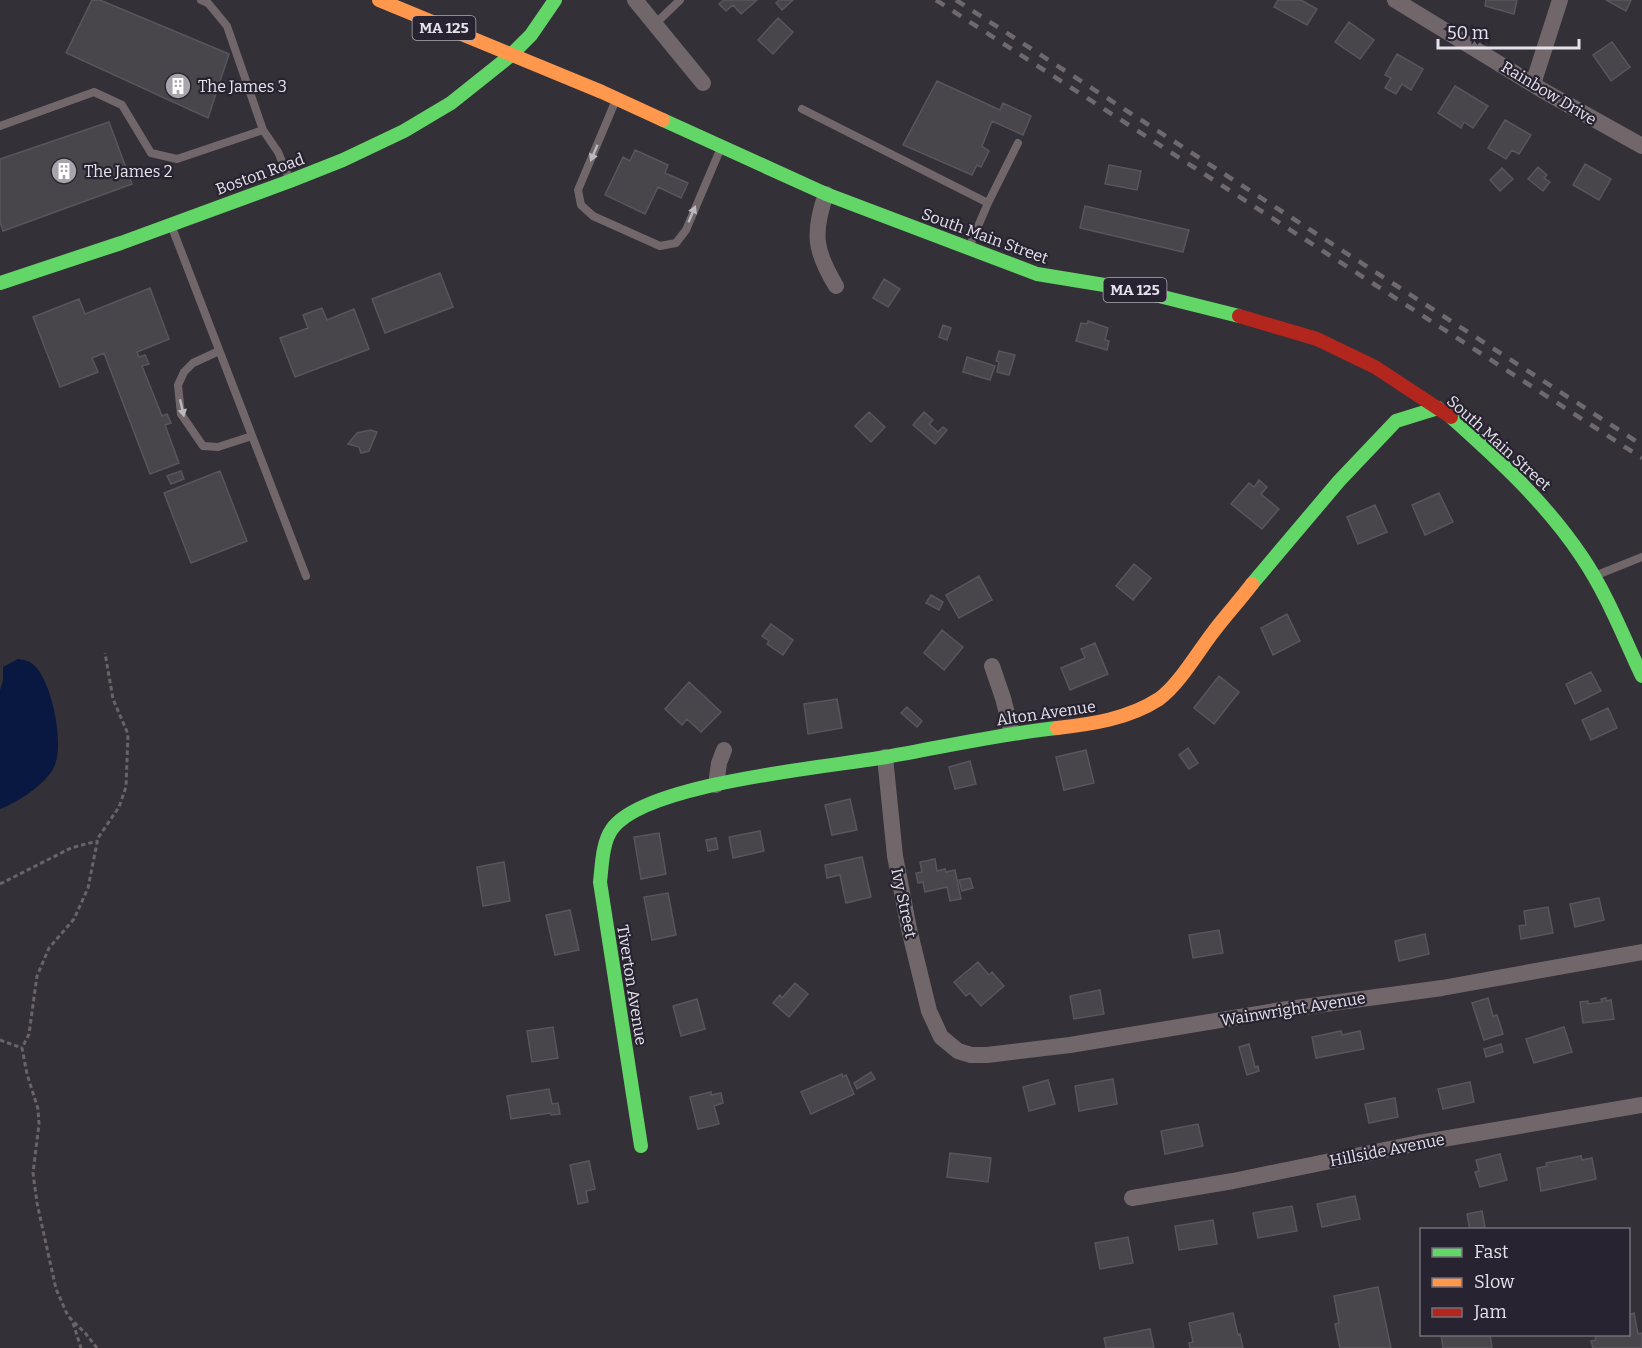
<svg xmlns="http://www.w3.org/2000/svg" width="1642" height="1348" font-family="Bitter,serif">
<rect width="100%" height="100%" fill="#333037"/>
<path fill="#091840" d="M18 659C25 660 30 661 35 666 52 683 65 745 54 767 46 784 17 803 0 809V690L3 681V667Z"/>
<path fill="#48464b" stroke="#58565c" stroke-width="1.5" d="M92 0H100L229 54 208 118 66 53Z
M724 0H757L741 14 733 5 726 11 719 4Z
M779 0H793L782 10 776 3Z
M1278 0H1301L1317 9 1307 25 1274 7Z
M1486 0H1517L1514 14 1485 6Z
M1606 0H1631L1626 11Z
M778 18 793 32 773 54 758 40Z
M1349 22 1374 40 1360 59 1335 42Z
M1612 42 1630 67 1611 81 1593 55Z
M1397 54 1423 69 1411 90 1402 84 1396 94 1385 88 1391 78 1385 75Z
M937 81 1000 110 1003 103 1031 116 1023 135 992 121 982 146 989 151 981 167 977 165 972 175 903 145Z
M1455 86 1488 106 1473 128 1464 122 1461 128 1438 113Z
M1505 120 1531 135 1519 154 1512 150 1506 159 1488 148Z
M109 122 132 184 3 231 0 222V159Z
M635 150 668 165 665 173 688 183 681 198 658 187 645 214 605 195 623 157 630 161Z
M1585 164 1611 179 1599 200 1573 185Z
M1109 165 1141 171 1137 190 1105 184Z
M1538 167 1547 175 1544 178 1550 182 1543 191 1528 179Z
M1502 168 1513 179 1500 191 1490 180Z
M1085 206 1189 230 1183 252 1080 228Z
M440 273 453 307 385 333 372 299Z
M884 279 900 289 888 307 873 298Z
M150 288 169 339 137 352 139 357 145 355 149 364 142 366 162 416 167 414 171 423 165 425 179 463 150 474 104 353 92 358 98 372 60 387 33 317 79 299 85 314Z
M322 308 327 320 354 309 369 349 295 377 280 338 308 328 303 315Z
M1088 321 1108 328 1105 340 1109 341 1107 350 1076 341 1081 323 1087 324Z
M943 325 951 328 947 340 939 337Z
M999 351 1015 355 1009 375 997 372 999 362 996 361Z
M967 357 995 366 990 380 963 372Z
M869 412 885 427 871 442 855 426Z
M924 412 933 420 929 424 938 432 943 427 947 430 935 444 913 425Z
M370 430 377 432 369 451 361 453 359 447 348 444 357 433Z
M181 471 184 479 171 484 167 476Z
M220 471 247 541 191 563 164 493Z
M1259 480 1267 487 1261 494 1279 509 1262 529 1231 504 1249 483 1254 487Z
M1439 493 1453 522 1425 535 1412 505Z
M1375 505 1387 532 1358 544 1347 517Z
M1134 564 1151 578 1133 600 1116 586Z
M979 576 992 600 959 618 946 595Z
M931 595 943 602 939 610 926 603Z
M1287 614 1300 641 1273 655 1261 628Z
M771 624 793 640 783 655 767 644 769 641 762 636Z
M942 630 963 647 944 670 924 653Z
M1095 643 1108 674 1070 690 1061 668 1085 658 1081 649Z
M1591 672 1601 691 1575 704 1566 684Z
M1219 676 1239 692 1214 724 1194 708Z
M689 682 721 712 701 732 687 719 682 725 665 709Z
M837 699 842 728 808 734 804 704Z
M907 707 922 721 917 727 901 713Z
M1608 708 1617 728 1591 740 1582 720Z
M1188 748 1198 763 1189 769 1179 755Z
M1086 750 1094 783 1064 790 1056 757Z
M970 761 976 784 955 789 949 767Z
M850 799 857 830 832 835 825 805Z
M760 831 764 851 733 858 729 837Z
M659 833 666 874 641 879 634 837Z
M716 838 718 849 708 851 706 840Z
M862 857 871 897 846 903 840 875 827 878 825 865Z
M935 859 937 871 945 869 946 872 955 870 961 899 950 901 947 887 925 892 923 882 918 883 916 873 922 872 920 862Z
M504 862 510 901 483 906 477 867Z
M970 878 973 888 962 891 959 880Z
M668 893 676 935 652 940 644 897Z
M1599 898 1604 920 1575 927 1570 904Z
M1548 907 1553 933 1521 939 1519 926 1526 925 1524 911Z
M570 910 579 950 555 955 546 915Z
M1219 930 1223 953 1193 958 1189 935Z
M1425 934 1429 954 1399 961 1395 941Z
M978 962 989 975 992 972 1004 986 981 1006 970 993 966 996 954 982Z
M795 983 808 994 789 1017 773 1003 780 995 782 998Z
M1100 990 1104 1014 1074 1019 1070 996Z
M1488 998 1493 1016 1497 1015 1503 1034 1484 1040 1472 1003Z
M1606 998V1001L1611 1000 1614 1019 1583 1023 1580 1002 1588 1001V1004L1602 1002 1601 999Z
M697 999 705 1029 681 1036 673 1006Z
M553 1027 558 1058 532 1062 527 1031Z
M1564 1027 1572 1052 1534 1063 1526 1039Z
M1341 1031 1342 1035 1360 1031 1364 1049 1316 1058 1312 1037Z
M1249 1044 1255 1067 1258 1066 1259 1071 1247 1075 1239 1047Z
M1501 1044 1503 1052 1486 1057 1484 1049Z
M871 1072 875 1079 857 1089 854 1083Z
M842 1074 843 1077 846 1075 854 1094 811 1114 801 1092Z
M1113 1079 1117 1104 1079 1111 1075 1086Z
M1048 1080 1055 1104 1029 1111 1023 1087Z
M1470 1082 1474 1102 1443 1109 1438 1089Z
M549 1089 552 1104 558 1103 560 1114 551 1115 550 1113 511 1119 507 1096Z
M711 1092V1095L721 1093 723 1103 714 1106 719 1124 698 1129 690 1097Z
M1395 1098 1398 1117 1369 1123 1365 1104Z
M1198 1124 1203 1146 1165 1154 1161 1131Z
M950 1153 991 1158 988 1182 947 1177Z
M1500 1154 1507 1180 1480 1187 1475 1172 1479 1171 1476 1160Z
M1581 1156 1582 1160 1592 1158 1596 1179 1541 1191 1537 1168 1547 1166 1546 1163Z
M589 1161 595 1189 586 1191 588 1202 578 1204 570 1165Z
M1355 1196 1360 1219 1322 1227 1317 1204Z
M1292 1206 1297 1231 1258 1238 1253 1213Z
M1482 1211 1485 1227 1470 1230 1467 1214Z
M1213 1220 1217 1244 1179 1250 1175 1226Z
M1128 1237 1133 1263 1100 1269 1095 1243Z
M1378 1287 1391 1348H1340L1335 1324 1339 1323 1334 1296Z
M1233 1313 1238 1335 1240 1334 1243 1348H1190L1189 1343 1193 1342 1189 1323Z
M1634 1313 1638 1334 1642 1333V1348H1593L1591 1341 1596 1340 1595 1334H1628V1315Z
M1150 1329 1154 1348H1106L1104 1338Z
M1441 1334H1490L1492 1348H1443Z"/>
<g fill="none" stroke-linecap="round" stroke-linejoin="round">
<path stroke="#6a6367" stroke-width="3" stroke-dasharray="4.5 3" stroke-linecap="butt" d="M0 884 71 848 97 841
M0 1040 22 1048
M73 1323 81 1348
M97 1348 86 1334 68 1316 56 1289 37 1203 33 1173 39 1124 38 1109 27 1074 22 1048 29 1034 37 976 49 948 74 919 88 888 98 838 119 807 126 787 128 734 113 699 105 653"/>
<path stroke="#71676a" stroke-width="8" d="M655 24 680 0
M615 102 578 190 581 205 593 216 660 246 676 243 686 230 720 150
M802 109 988 203
M0 126 94 92 122 105 151 153 177 159 263 130 227 26 208 3 201 0
M263 130 278 152 290 180
M171 225 306 576
M970 245 988 203 1018 143
M219 351 193 363 184 372 178 385 181 414 203 446 218 447 252 436
M1597 575 1642 557"/>
<path stroke="#71676a" stroke-width="16" d="M635 0 703 83
M1395 0 1542 90 1642 146
M1533 84 1560 0
M826 194C812 234 815 251 836 286
M992 666 1003 698 1012 733
M885 757 895 856 909 929 929 1011 941 1037 958 1051 971 1055H987L1070 1045 1281 1010 1442 988 1642 952
M716 785 719 763 724 750
M1132 1198 1233 1181 1419 1143 1642 1105"/>
<path stroke="#63d668" stroke-width="14" d="M663 120 826 194 1037 274 1135 290 1239 316
M0 283 121 243 290 181 343 160 404 131 451 103 510 56 531 35 555 0
M1451 417C1499 460 1546 503 1582 557 1607 594 1623 636 1642 676
M1252 584 1339 481 1396 421 1438 408
M641 1146 600 882C602 866 602 843 612 829 644 783 829 767 886 757 943 747 1000 734 1057 728"/>
<path stroke="#ff974d" stroke-width="14" d="M379 0 602 92 663 120
M1057 728C1092 724 1128 719 1159 699 1179 685 1199 650 1214 631 1226 615 1240 600 1252 584"/>
<path stroke="#b3261e" stroke-width="14" d="M1239 316 1317 339 1375 367 1451 417"/>
<path stroke="#6f696d" stroke-width="4.5" stroke-dasharray="10 10" stroke-linecap="butt" d="M936 0 1642 458
M956 0 1642 445"/>
</g>
<defs><path id="oneway-solid" d="M-6-.8H1V-3.2L6.5 0L1 3.2V.8H-6Z" transform="scale(1.5)"/></defs>
<g fill="#bdb7be">
<use href="#oneway-solid" transform="translate(594 153) rotate(113)"/>
<use href="#oneway-solid" transform="translate(692 214) rotate(-67)"/>
<use href="#oneway-solid" transform="translate(182 408) rotate(77)"/>
</g>
<defs>
<g id="building-disc" transform="scale(1.35)"><circle r="9.5" fill="#a7a4ac" stroke="#282330"/><path d="M-4-6H4V6H1V3H-1V6H-4ZM-2.5-4.3h1.7v1.8h-1.7ZM.8-4.3h1.7v1.8H.8ZM-2.5-1h1.7V.8h-1.7ZM.8-1h1.7V.8H.8Z" fill="#fff"/></g>
</defs>
<g fill-rule="evenodd">
<use href="#building-disc" x="178" y="86"/>
<use href="#building-disc" x="64" y="171"/>
</g>
<g text-anchor="middle" dominant-baseline="central" stroke-width="4.5" stroke-linejoin="round" paint-order="stroke">
<g fill="#282330" stroke="#ada9b3" stroke-width="1.5">
<rect x="412.5" y="16" width="63" height="24" rx="4.5"/>
<rect x="1103.5" y="278" width="63" height="24" rx="4.5"/>
</g>
<g font-size="15" font-weight="bold" fill="#e6e2eb">
<text x="444" y="28">MA 125</text>
<text x="1135" y="290">MA 125</text>
</g>
<g font-size="16" fill="#e6e2eb" stroke="#282330" text-anchor="start">
<text x="198" y="86">The James 3</text>
<text x="84" y="171">The James 2</text>
</g>
<g font-size="16" fill="#e6e2eb" stroke="#282330">
<text transform="translate(1549 93) rotate(31)">Rainbow Drive</text>
<text transform="translate(260 174) rotate(-20)">Boston Road</text>
<text transform="translate(985 236) rotate(20)">South Main Street</text>
<text transform="translate(1499 443) rotate(42)">South Main Street</text>
<text transform="translate(1046 713) rotate(-8)">Alton Avenue</text>
<text transform="translate(904 903) rotate(78)">Ivy Street</text>
<text transform="translate(632 985) rotate(81)">Tiverton Avenue</text>
<text transform="translate(1293 1009) rotate(-9)">Wainwright Avenue</text>
<text transform="translate(1387 1150) rotate(-11)">Hillside Avenue</text>
</g>
</g>
<rect x="1420" y="1228" width="210" height="108" fill="#282330" stroke="#746f7b" stroke-width="1.5"/>
<rect x="1432" y="1248" width="30" height="9" fill="#63d668" stroke="#746f7b" stroke-width="1.5"/>
<text x="1474" y="1258" font-size="18" fill="#e6e2eb">Fast</text>
<rect x="1432" y="1278" width="30" height="9" fill="#ff974d" stroke="#746f7b" stroke-width="1.5"/>
<text x="1474" y="1288" font-size="18" fill="#e6e2eb">Slow</text>
<rect x="1432" y="1308" width="30" height="9" fill="#b3261e" stroke="#746f7b" stroke-width="1.5"/>
<text x="1474" y="1318" font-size="18" fill="#e6e2eb">Jam</text>
<path d="M1438 39v9h141v-9" fill="none" stroke="#e6e2eb" stroke-width="3"/>
<text x="1447" y="39" font-size="18" fill="#e6e2eb" stroke="#282330" stroke-width="4.5" paint-order="stroke">50 m</text>
</svg>
